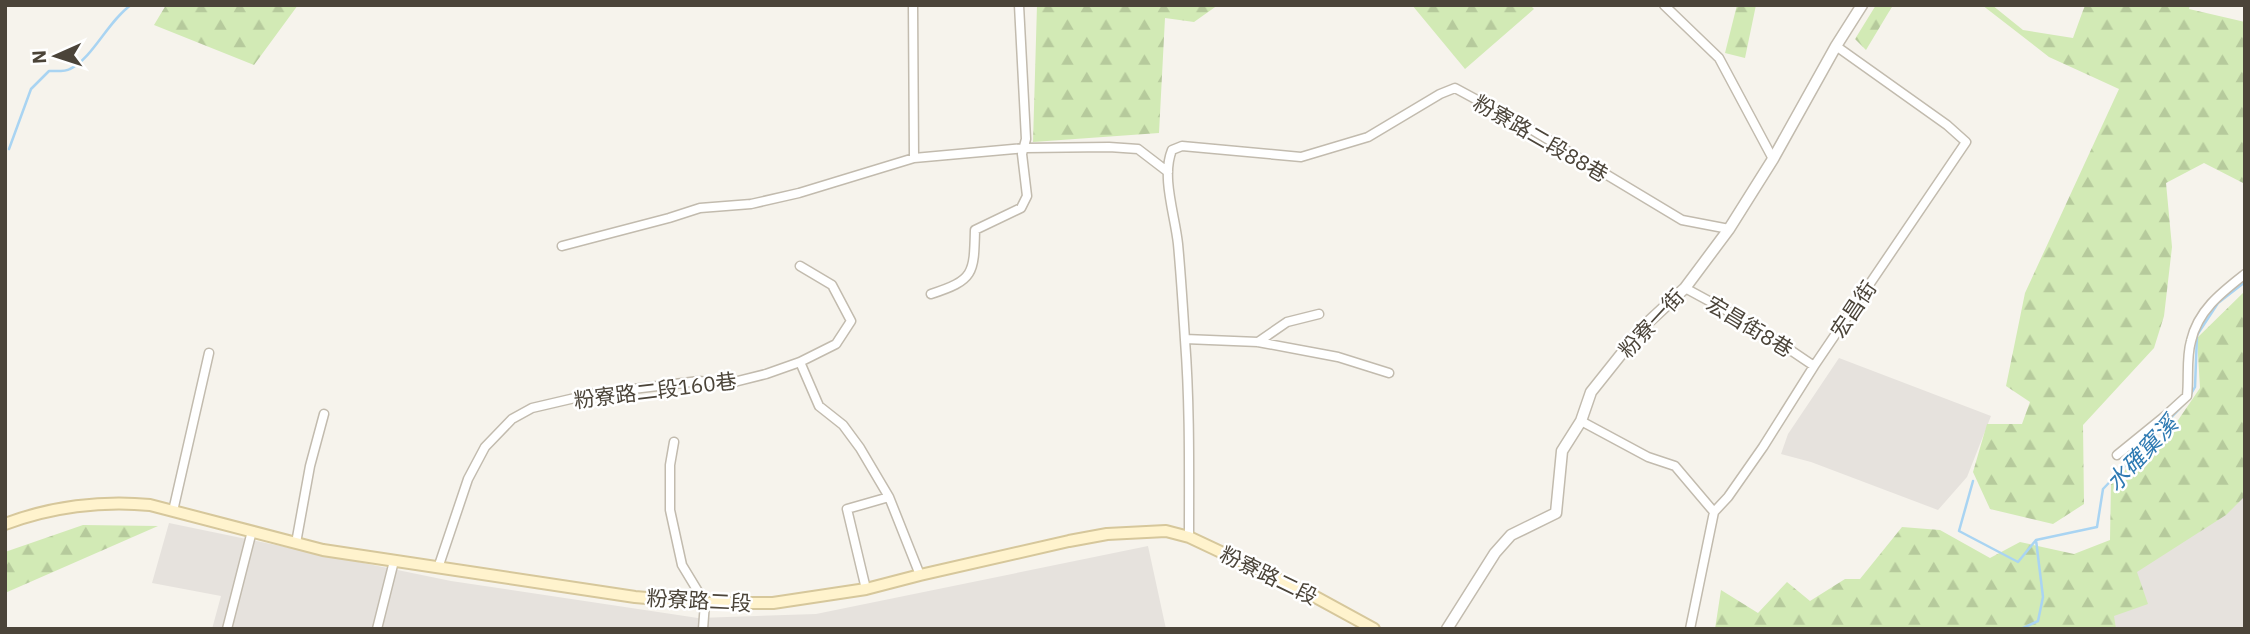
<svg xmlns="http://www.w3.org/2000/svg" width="2250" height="634" font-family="'IBM Plex Sans','Noto Sans TC',sans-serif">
<defs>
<pattern id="forest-firs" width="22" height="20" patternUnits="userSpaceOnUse" patternTransform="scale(1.75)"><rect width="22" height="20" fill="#d2eab5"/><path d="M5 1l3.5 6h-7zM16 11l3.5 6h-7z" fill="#b6ca9c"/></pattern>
</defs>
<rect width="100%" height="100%" fill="#f6f3ec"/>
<path fill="#e6e2dd" d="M1839 358 1991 416 1967 477 1938 510 1811 462 1781 454 1788 434Z
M2245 490V629H2042Z
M169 523 451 581 698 618 816 614 1148 546 1166 629H212L221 596 152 583Z"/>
<path fill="url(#forest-firs)" d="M166 5H298L254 65 154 25Z
M1037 5H1218L1194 22 1165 18 1159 133 1033 142Z
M1412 5H1530L1534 9 1465 69Z
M1737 5H1756L1745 58 1725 53Z
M1876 5H1893L1866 50 1855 39Z
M1982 5H1992L2023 30 2073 38 2085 5H2190L2189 9 2245 22V184L2204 163 2166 183 2172 247 2164 316 2154 348 2083 425 2084 504 2053 524 1990 509 1973 472 1987 424H2022L2030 402 2006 386 2025 293 2119 89 2049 57Z
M2245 291V496L2226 515 2137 572 2148 604 2114 616 2116 629H1715L1721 590 1758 613 1787 582 1810 601 1845 579H1860L1902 527 1940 530 1990 558 2020 542 2074 554 2110 540 2111 482 2170 432 2200 388 2197 338Z
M83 525 158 526 5 593V552Z"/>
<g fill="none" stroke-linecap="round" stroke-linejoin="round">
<path stroke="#a9d4f2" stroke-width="2.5" d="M9 149 31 89 49 71C55 71 65 72 70 69 93 58 108 21 131 5
M2191 394 2195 387 2197 335 2218 303 2245 282
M1973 481 1959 531 2018 562 2036 540
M2036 540 2097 527 2103 489 2185 403
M2021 629 2038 621 2043 597 2036 540"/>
<g stroke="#c2bbae" stroke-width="11">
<path id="minor" d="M913 5 914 158
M1664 5 1719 58 1773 159
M562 246 669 218 700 208 751 204 799 193 914 158 1025 148 1109 147 1138 149 1168 172
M1685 288 1755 326 1814 366
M931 294C974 280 974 274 975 230L1021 208 1027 196 1022 154 1026 139 1019 5
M1185 339 1258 342 1338 357 1389 373
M1258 342 1287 322 1319 314
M800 362 819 406 843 425 860 448 889 497 847 509 866 589
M1581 421 1648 457 1675 466 1714 512
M674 442 670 465V510L682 565 705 603 703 629
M2117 455 2165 416 2187 396C2189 378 2186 358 2191 341 2198 310 2222 292 2245 274
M889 497 920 575
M173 511 209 353
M1189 537C1189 471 1190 405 1185 340 1183 308 1181 276 1178 244 1175 215 1161 177 1172 150L1182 146 1301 157 1368 137 1440 94 1455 88 1529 128 1682 220 1729 229
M296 543 310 466 324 414
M438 568 468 479 485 447 512 419 532 408 592 394 699 381 726 384 766 374 800 362 836 344 851 321 832 285 800 266
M227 629 252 531
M377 629 394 561
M1690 629 1714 512 1728 497 1763 447 1814 366 1966 142 1947 125 1836 46"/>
</g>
<g stroke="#c2bbae" stroke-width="13">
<path id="tertiary" d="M1447 629 1495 553 1511 535 1556 513 1562 451 1581 421 1591 392 1642 328 1685 288 1729 229 1773 159 1836 46 1862 5"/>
</g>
<g stroke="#d6c79b" stroke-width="14">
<path id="secondary" d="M5 524C50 507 102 500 150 505L323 550 635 597 705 603H773L866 589 920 575 1069 541 1107 534 1166 531 1189 537 1310 594 1374 629"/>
</g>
<use href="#minor" stroke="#fff" stroke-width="8"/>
<use href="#tertiary" stroke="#fff" stroke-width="10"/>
<use href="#secondary" stroke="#fff3cd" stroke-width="10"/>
</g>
<g text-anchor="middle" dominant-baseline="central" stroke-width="5" stroke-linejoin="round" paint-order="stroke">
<g font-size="21" fill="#4b4439" stroke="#fff">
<text transform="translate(1541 138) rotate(30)">粉寮路二段88巷</text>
<text transform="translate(1853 309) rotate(-56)">宏昌街</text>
<text transform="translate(1651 323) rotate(-47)">粉寮一街</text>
<text transform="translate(1750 326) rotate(31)">宏昌街8巷</text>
<text transform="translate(655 390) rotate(-7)">粉寮路二段160巷</text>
<text transform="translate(1269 575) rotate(26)">粉寮路二段</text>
<text transform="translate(699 600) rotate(3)">粉寮路二段</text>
</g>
<g font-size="23" font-style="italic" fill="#2e7ab2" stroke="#fff">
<text transform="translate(2141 453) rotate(-47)">水確窠溪</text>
</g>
</g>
<rect width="2250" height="634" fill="none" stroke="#4b4439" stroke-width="14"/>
<g transform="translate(56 56) rotate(267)" stroke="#ffffff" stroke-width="5" paint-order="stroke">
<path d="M0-5L12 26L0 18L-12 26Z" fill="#4b4439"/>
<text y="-10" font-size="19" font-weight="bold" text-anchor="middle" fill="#4b4439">N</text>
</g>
</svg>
